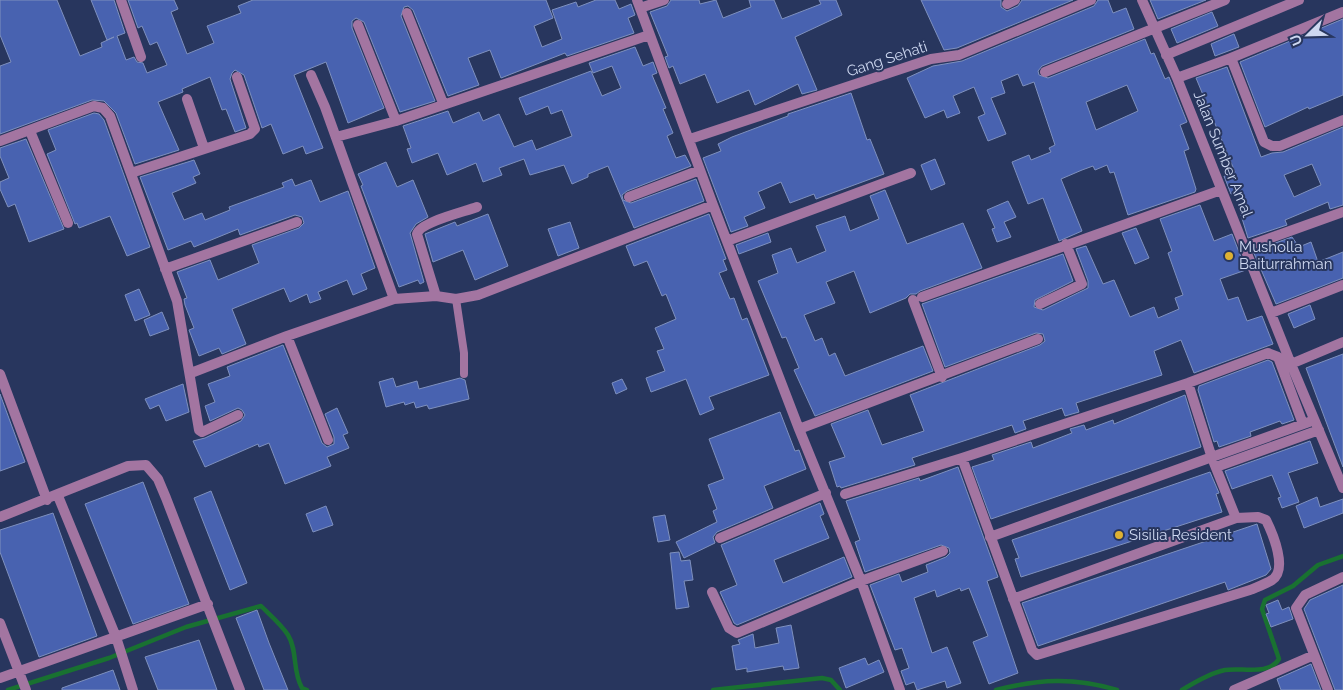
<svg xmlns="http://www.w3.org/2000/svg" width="1343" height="690" font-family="Raleway,sans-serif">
<rect width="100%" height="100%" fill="#28365e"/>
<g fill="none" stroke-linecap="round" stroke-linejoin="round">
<path stroke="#197131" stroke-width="4.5" d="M8 690 109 658 186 627 261 606C270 615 282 625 288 635 298 651 292 671 302 688L307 690
M713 690 822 678 831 680 840 690
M996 690C1039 679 1074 677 1117 690
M1182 690C1195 682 1210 673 1225 670 1241 667 1269 676 1279 659L1262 609 1265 600 1293 586 1318 565 1343 556"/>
</g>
<path fill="#4862b0" stroke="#7e90be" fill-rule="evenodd" d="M0 0H57L80 56 102 47 101 43 114 37 107 40 91 0H114L125 33 117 36 126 60 134 57 137 62 143 63 147 73 167 65 157 42 150 45 142 26 138 28 128 0H174L178 9 171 12 187 54 214 43 207 26 241 13 238 6 253 0H546L553 18 534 26 542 47 562 39 552 10 576 2 578 7 596 0H615L619 9 631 4 635 15 628 18 634 33 567 56 565 53 501 78 490 50 468 58 479 85 448 96 413 10 408 6 404 7 401 16 435 101 400 112 364 22 356 18 352 21V28L384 108 348 123 326 62 294 75 323 148 306 154 303 146 283 154 271 124 262 128 244 75 235 70 232 73 230 79 246 128 235 132 226 109 222 110 210 77 182 89 183 92 158 102 179 150 135 164 116 113 104 101 92 100 0 134V66L11 62 0 35Z
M671 0H699L700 4 716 0 723 18 751 7 749 0H774L782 19 821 4 819 0H836L842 15 795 37 817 90 802 94 798 84 755 105 749 90 717 103 705 74 680 84 673 66 669 68 665 57 668 56 650 12 667 6Z
M921 0H1001V7L1007 11 1018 6 1022 0H1073L957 48 944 50Z
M1098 0H1108L1113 13 1126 8 1134 29 1042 66 1038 71 1039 75 1048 78 1145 39 1151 54 1154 53 1165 79 1169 77 1187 122 1180 125 1189 149 1184 151 1196 189 1195 192 1128 215 1114 172 1110 173 1107 165 1095 170 1093 166 1082 170 1061 179 1082 231 1059 241 1043 198 1028 204 1012 162 1029 155 1031 160 1051 152 1049 148 1055 145 1034 82 1023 86 1018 74 1001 81 1005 93 991 98 1006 134 988 141 978 117 985 114 974 87 953 96 960 113 947 118 944 110 925 118 907 78 933 66 962 61 1094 6ZM1127 85 1138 111 1096 130 1086 102Z
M1150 0H1206L1158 19Z
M1212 12 1218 26 1177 43 1171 29Z
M1343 19V95L1309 109 1308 107 1265 127 1240 62Z
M1234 34 1239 47 1215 56 1211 44Z
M635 47 643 66 653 62 657 73 652 75 666 108 663 109 673 133 667 136 676 158 685 155 691 166 627 191 622 195 623 200 631 203 696 179 704 201 634 228 608 166 588 174V177L572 184 564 165 530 175 524 159 499 168 502 175 483 182 476 163 447 175 438 153 412 163 407 149 411 148 403 126 448 111 453 123 479 112 483 121 499 114 514 147 532 140 536 150 572 136 562 110 551 114 548 106 526 115 519 98 591 71 602 96 621 88 612 66 593 73 589 63Z
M1227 67 1261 157 1272 153 1283 152 1343 127V205L1330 209 1328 202 1285 220 1287 225 1248 238 1241 215 1247 213 1238 191 1231 194 1224 176 1235 172 1196 78ZM1312 164 1321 185 1294 197 1284 175Z
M851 93 867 140 870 139 884 174 816 199 814 194 790 203 781 182 758 192 765 208 744 217 748 226 731 232 703 158 721 151 718 144 732 137 788 116V114Z
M94 113 99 114 104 120 150 247 127 256 110 216 79 228 77 223 75 224 47 154 56 150 48 130Z
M26 139 64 229 29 242 15 204 8 207 0 189V182L9 178 0 156V148Z
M935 159 945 184 931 190 921 165Z
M194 160 200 174 193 177 196 183 172 193 184 220 202 213 205 220 230 210 229 207 284 187 282 183 292 179 295 186 311 180 320 202 348 191 375 268 361 274 367 289 353 295 347 280 318 292 321 299 310 303 307 294 290 302 284 288 232 309 246 344 222 354 219 348 199 356 189 330 194 328 185 305 184 299 187 298 177 272 210 260 218 280 259 263 252 245 299 228 304 223 302 217 295 215 240 235 238 229 194 247 191 241 168 250 140 177Z
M386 162 397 187 413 180 428 217 416 224 410 233 424 282 420 284 418 280 399 287 361 186 363 185 358 174Z
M885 190 907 244 963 223 982 268 920 291 916 294H910L906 298 870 313 854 271 826 282 835 303 804 315 815 341 822 338 829 356 835 353 845 376 923 346 933 371 815 416 794 370 799 368 786 337 782 338 758 281 778 273 772 255 791 248 797 263 826 251 816 226 845 216 850 231 879 219 870 196Z
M1008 201 1016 217 1004 222 1011 237 997 242 992 229 995 228 987 210Z
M1200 205 1214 241 1232 234 1246 270 1220 279 1228 300 1238 297 1247 321 1262 316 1273 344 1194 373 1181 340 1154 351 1162 375 1076 403 1079 412 1065 416 1062 408 1023 421 1026 429 1015 433 1012 425 912 458 915 465 841 488 840 486 837 487 829 462 845 457 831 424 868 410 882 445 924 431 910 395 1040 345 1045 341 1043 334 1036 333 945 367 922 304 1063 254 1073 281 1035 300 1034 307 1043 310 1088 288V281L1076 249 1086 246 1103 284 1114 280 1130 317 1154 307 1158 318 1179 309 1175 298 1183 295 1168 253 1172 251 1160 219Z
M488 214 508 266 475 280 463 250 433 262 425 234 455 222 457 226Z
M709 214 726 259 723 260 727 270 719 273 730 299 734 298 742 320 747 318 769 375 709 397 714 409 700 415 686 379 651 392 646 378 665 371 657 351 664 349 655 328 676 319 666 294 662 296 647 261 634 266 626 246Z
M570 222 579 248 558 256 548 229Z
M1136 228 1149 258 1135 264 1122 233Z
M768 233 771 242 739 254 736 245Z
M1292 237 1299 247 1311 242 1318 262 1343 252V278L1276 304 1253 251Z
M139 289 150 315 135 321 125 295Z
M1310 305 1315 319 1294 328 1288 314Z
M162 312 169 329 150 336 144 320Z
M283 345 322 443 327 447 334 444V437L325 414 337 408 348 433 343 435 349 448 327 457 331 466 285 484 269 443 259 447 258 444 205 467 193 441 205 438 241 421 245 415 242 410 238 408 210 421 205 406 215 402 208 384 230 376 227 367Z
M1343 354V467L1306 368Z
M1268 360 1272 362 1294 420 1282 424 1280 421 1250 432 1251 436 1219 447 1217 441 1214 442 1198 390 1199 386Z
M393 378 396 387 417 381 419 389 460 378 465 380 469 399 429 409 427 405 416 408 414 402 405 405 404 402 386 407 379 382Z
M622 379 627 389 616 394 612 383Z
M183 384 189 412 166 421 159 405 150 409 145 399Z
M0 394 25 462 0 471Z
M1185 395 1201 447 991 519 972 467 994 460 992 455 1031 442 1033 448 1054 440 1072 433 1070 429 1084 425 1086 430 1113 420 1114 424Z
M780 412 795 451 799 450 806 469 764 486 773 508 717 532 713 537 715 543 684 558 676 542 717 522 713 511 717 509 708 485 724 479 709 439Z
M1310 441 1318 463 1288 473 1299 502 1282 508 1278 498 1281 497 1272 475 1232 489 1225 471Z
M958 467 998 577 987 581 1018 673 989 684 973 642 988 636 969 588 961 591 960 588 937 597 935 590 914 598 932 653 947 647 961 683 947 688 945 681 917 690 914 682 906 685 901 671 909 668 902 648 895 650 870 585 899 574 902 582 928 572 926 565 946 557 950 553 949 548 941 545 865 572 855 542 860 540 846 501 919 478 920 481Z
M1210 472 1219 493 1216 494 1222 512 1021 577 1015 559 1019 558 1012 540Z
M143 482 189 604 133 624 85 504Z
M211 491 247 583 230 590 194 498Z
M1317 497 1320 507 1343 499V513L1304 528 1296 506Z
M820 503 824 514 820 516 829 538 774 560 783 583 844 557 852 577 737 625 734 623 720 592 737 585 721 545Z
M326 506 333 525 313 532 306 514Z
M53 513 97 636 39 657 0 552V530Z
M665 515 670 540 658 542 653 517Z
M1257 524 1271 569 1266 575 1228 590 1225 582 1038 646 1022 603Z
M679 552 681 561 690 560 693 580 684 581 689 607 676 609 670 553Z
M1343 585V690H1335L1304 609 1310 600Z
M1278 600 1282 610 1289 607 1293 619 1271 627 1266 614 1269 613 1266 605Z
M257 610 269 643 288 690H264L236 618Z
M791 625 799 668 784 670 783 666 747 672V668L736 670 732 646 740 644 738 640 753 634 755 648 779 643 776 628Z
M199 640 217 690H158L145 657Z
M865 658 868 665 879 660 884 672 846 688 839 668Z
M1311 664 1321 690H1281L1277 679Z
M113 670 120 690H62V688Z"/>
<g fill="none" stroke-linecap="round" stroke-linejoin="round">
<path stroke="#a375a1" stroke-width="8" d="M456 299 464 353V374"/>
<path stroke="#a375a1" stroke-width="10" d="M121 0 141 57
M637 0 713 205 799 429 861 581 900 690
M1142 0 1177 78 1291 364 1343 488
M1007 4 1015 0
M640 8 664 0
M1343 12 1231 58 1264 142 1272 146H1280L1343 120
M407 13 443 103
M358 25 396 121
M1166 55 1299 0
M1045 72 1225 0
M311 75 325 107 394 299
M1177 78 1231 58
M187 99 204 148
M30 131 68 223
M336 137 396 121 649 35
M690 139 931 59 959 55 1091 0
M0 141 94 106 103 108 110 116 177 301 199 430 202 432 238 415
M131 173 250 134 255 129 237 77
M629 197 700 170
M727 241 911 173
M1245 247 1343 212
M165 269 297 222
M436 296 417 234C420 222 464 212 477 207
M922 297 1221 190
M913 300 942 377
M1040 304 1082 284 1066 244
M1271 313 1343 285
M287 336 328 440
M1291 364 1343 342
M191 373 287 336 394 299 436 296 456 299 478 295 713 205
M0 374 47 500
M799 429 1038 339
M962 458 1032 650 1037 655 1250 590C1257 587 1266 584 1272 580 1288 570 1273 534 1266 520L1258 517 1236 518
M1216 467 1319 430
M845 494 962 458 1188 383 1268 353 1278 357 1303 424
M58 496 116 637 133 690
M0 517 128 466 146 465 158 479 166 498 240 690
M990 537 1309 422
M720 538 826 493
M712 592 729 628 737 633 861 581 943 551
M1013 599 1236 518 1212 458 1188 383
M0 623 26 690
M0 678 208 604
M1234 690 1314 655
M1328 690 1296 608 1305 595 1343 577"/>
</g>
<g fill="#deb133" stroke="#28365e" stroke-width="2">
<circle cx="1229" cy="256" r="5"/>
<circle cx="1119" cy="535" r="5"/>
</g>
<g text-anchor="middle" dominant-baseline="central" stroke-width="4" stroke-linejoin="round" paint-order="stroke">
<g font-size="15" fill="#cdd7f0" stroke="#28365e">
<text transform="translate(887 59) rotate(-18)">Gang Sehati</text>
<text transform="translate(1223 154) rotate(68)">Jalan Sumber Amal</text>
</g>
<g font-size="15" fill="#cdd7f0" stroke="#28365e" text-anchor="start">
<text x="1239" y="247">Musholla<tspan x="1239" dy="17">Baiturrahman</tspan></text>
<text x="1129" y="535">Sisilia Resident</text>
</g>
</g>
<g transform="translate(1308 35) rotate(247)" stroke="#28365e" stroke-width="4" paint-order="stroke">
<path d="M0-4L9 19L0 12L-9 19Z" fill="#cdd7f0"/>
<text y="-8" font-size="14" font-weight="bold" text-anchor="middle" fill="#cdd7f0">U</text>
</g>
</svg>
